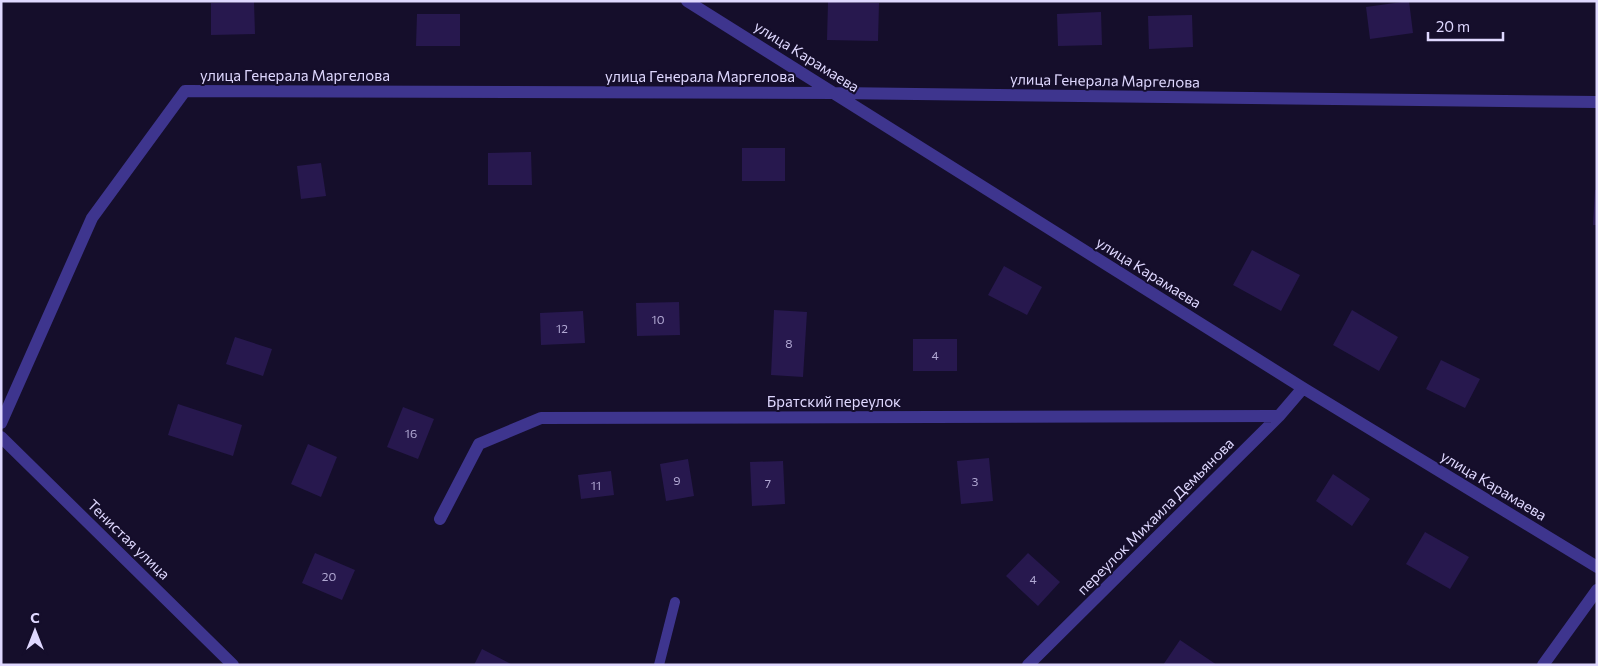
<svg xmlns="http://www.w3.org/2000/svg" width="1598" height="666" font-family="Commissioner,sans-serif">
<rect width="100%" height="100%" fill="#150e2b"/>
<path fill="#27184e" d="M1409 1 1413 33 1370 39 1366 7Z
M254 2 255 34 211 35V3Z
M828 2 879 3 878 41 827 40Z
M1101 12 1102 45 1058 46 1057 14Z
M417 14H460V46H416Z
M1192 15 1193 47 1149 49 1148 16Z
M742 148H785V181H742Z
M531 152 532 185H488V153Z
M321 163 326 196 301 199 297 166Z
M1595 190H1597V225H1593Z
M1252 250 1300 275 1281 311 1233 285Z
M1004 266 1042 287 1027 315 988 295Z
M679 302 680 335 637 336 636 303Z
M774 310 807 312 803 377 771 375Z
M1352 310 1398 337 1379 371 1333 345Z
M583 311 585 343 541 345 540 313Z
M235 337 272 349 263 376 226 364Z
M913 339H957V371H913Z
M1441 360 1480 379 1465 408 1426 389Z
M178 404 242 425 233 456 168 435Z
M403 407 434 419 418 459 387 447Z
M308 444 337 457 321 497 291 484Z
M989 458 993 501 961 504 957 461Z
M688 459 694 496 666 501 660 464Z
M783 461 785 504 752 506 750 462Z
M611 471 614 495 581 499 578 475Z
M1333 474 1370 499 1352 526 1316 501Z
M1425 532 1469 557 1450 589 1406 564Z
M315 553 355 570 342 600 302 583Z
M1028 553 1060 582 1038 606 1006 576Z
M1180 640 1217 665H1163Z
M482 649 513 665H474Z"/>
<g fill="none" stroke-linecap="round" stroke-linejoin="round">
<path stroke="#3e358e" stroke-width="10" d="M659 665 675 602"/>
<path stroke="#3e358e" stroke-width="12" d="M687 1 1303 388 1597 567
M1 423 92 218 185 91 835 93 1597 102
M1 437 233 665
M440 519 479 444 541 418 1279 416
M1028 665 1279 416 1303 388
M1543 665 1597 590"/>
</g>
<g text-anchor="middle" dominant-baseline="central" stroke-width="4" stroke-linejoin="round" paint-order="stroke">
<g font-size="12" fill="#b1a8d3">
<text x="658" y="319">10</text>
<text x="562" y="328">12</text>
<text x="789" y="343">8</text>
<text x="935" y="355">4</text>
<text x="411" y="433">16</text>
<text x="677" y="480">9</text>
<text x="975" y="481">3</text>
<text x="768" y="483">7</text>
<text x="596" y="485">11</text>
<text x="329" y="576">20</text>
<text x="1033" y="579">4</text>
</g>
<g font-size="15" fill="#dfd8ff" stroke="#150e2b">
<text transform="translate(807 56) rotate(32)">улица Карамаева</text>
<text x="295" y="75">улица Генерала Маргелова</text>
<text x="700" y="76">улица Генерала Маргелова</text>
<text transform="translate(1105 80) rotate(1)">улица Генерала Маргелова</text>
<text transform="translate(1149 272) rotate(32)">улица Карамаева</text>
<text x="834" y="401">Братский переулок</text>
<text transform="translate(1494 485) rotate(31)">улица Карамаева</text>
<text transform="translate(1155 516) rotate(-45)">переулок Михаила Демьянова</text>
<text transform="translate(129 539) rotate(44)">Тенистая улица</text>
</g>
</g>
<rect width="1598" height="666" fill="none" stroke="#dfd8ff" stroke-width="5"/>
<g transform="translate(35 631)" stroke="#150e2b" stroke-width="4" paint-order="stroke">
<path d="M0-4L9 19L0 12L-9 19Z" fill="#dfd8ff"/>
<text y="-8" font-size="14" font-weight="bold" text-anchor="middle" fill="#dfd8ff">С</text>
</g>
<path d="M1428 32v8h75v-8" fill="none" stroke="#dfd8ff" stroke-width="2.5"/>
<text x="1436" y="32" font-size="15" fill="#dfd8ff" stroke="#150e2b" stroke-width="4" paint-order="stroke">20 m</text>
</svg>
